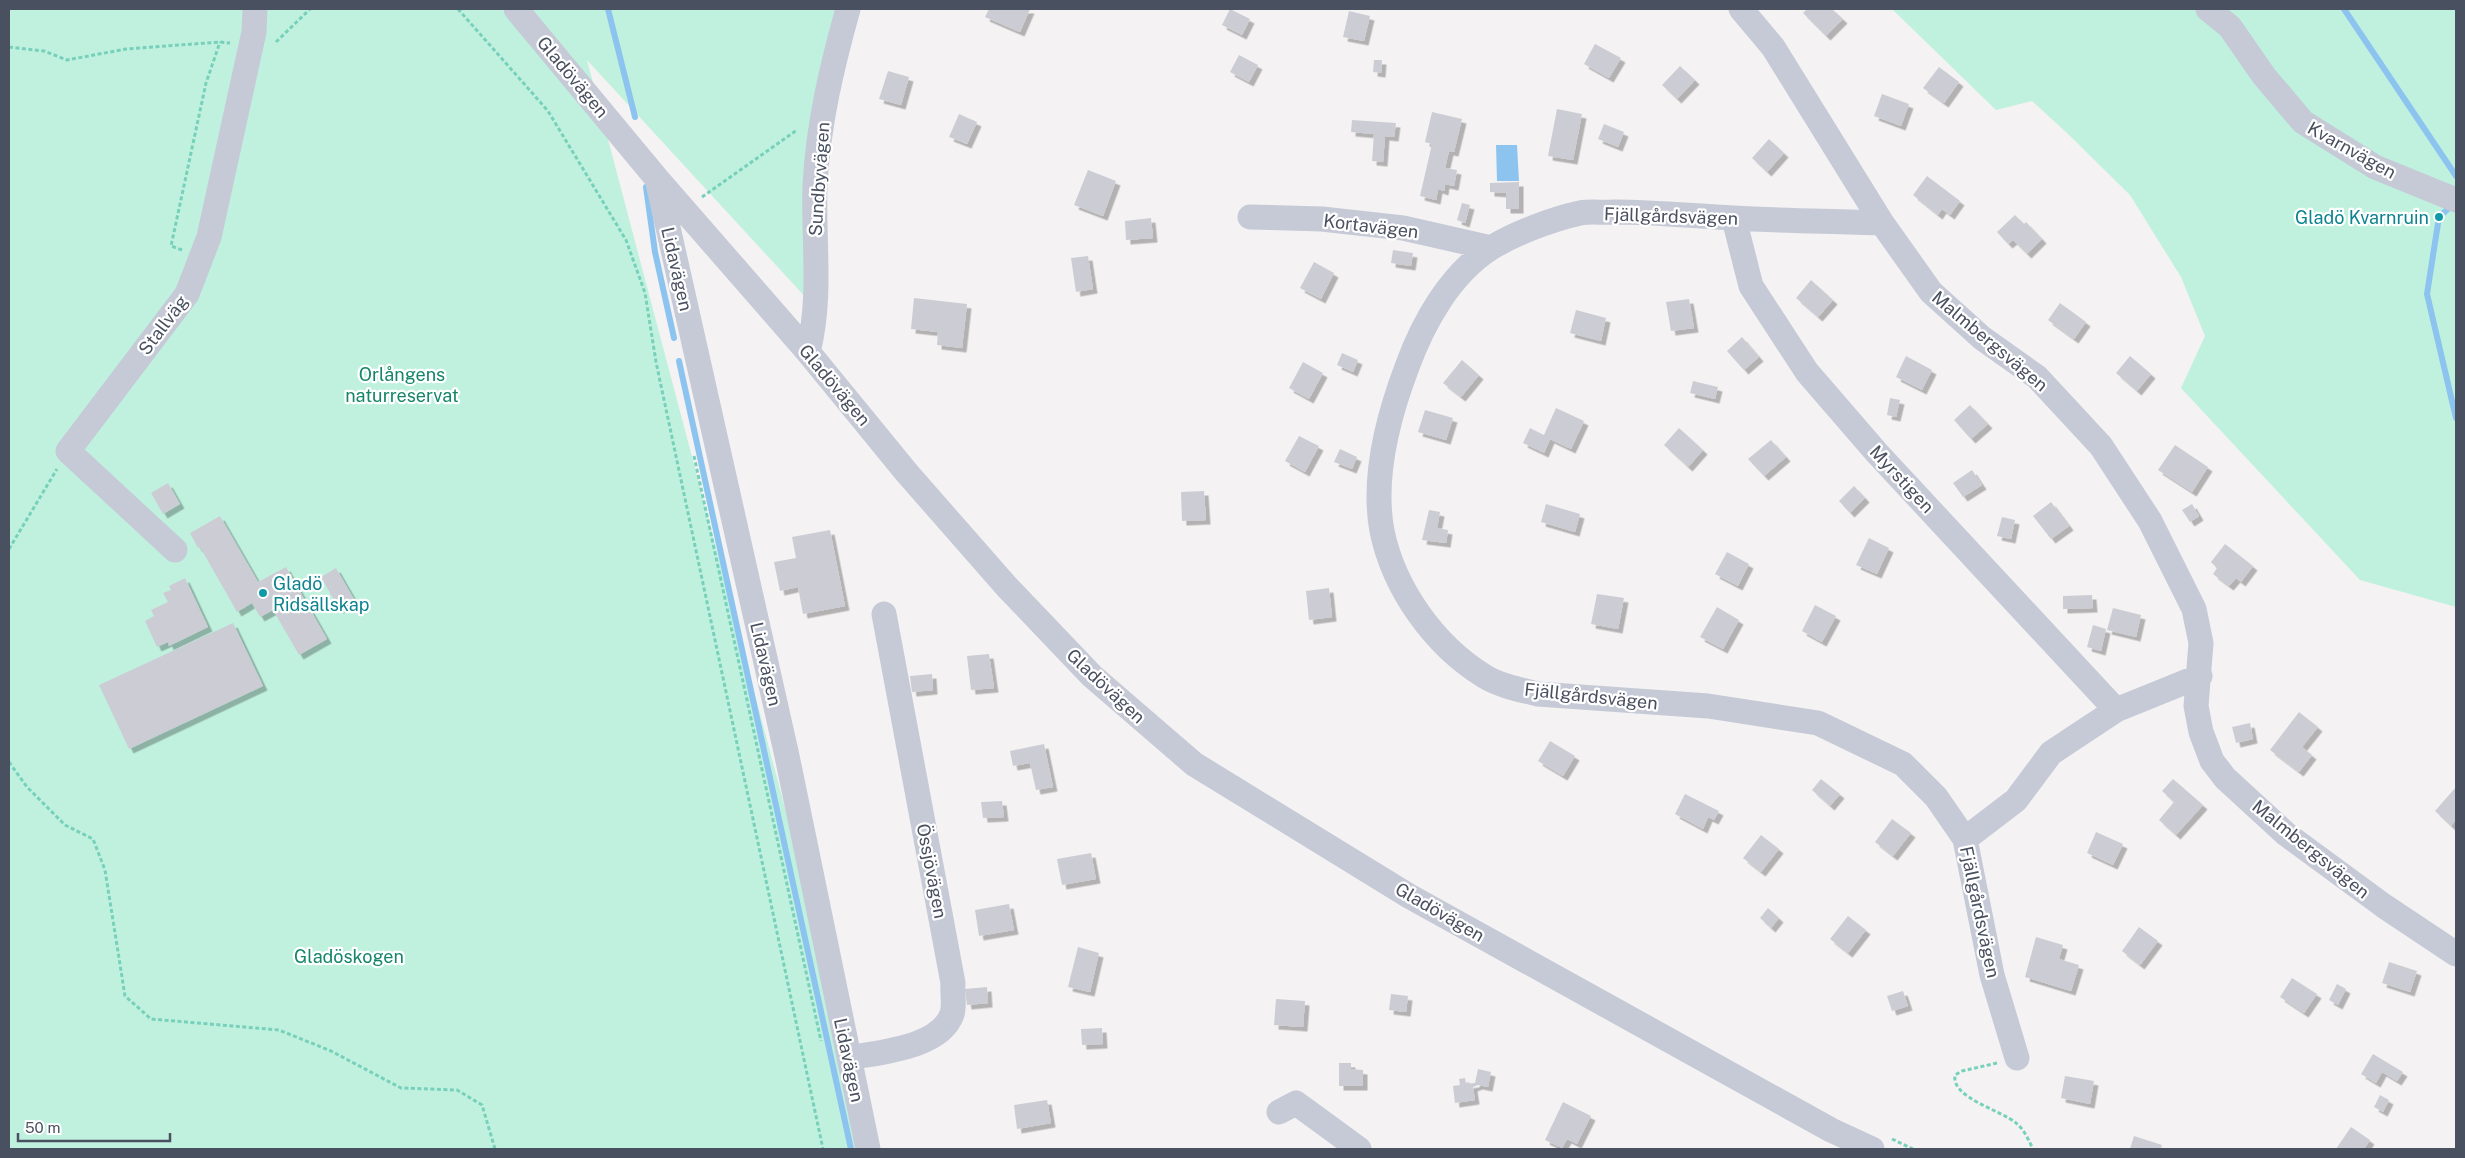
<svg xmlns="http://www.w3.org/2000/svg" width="2465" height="1158" font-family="'Public Sans',sans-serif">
<defs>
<filter id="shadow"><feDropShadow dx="4.5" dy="4.5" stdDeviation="0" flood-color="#0004"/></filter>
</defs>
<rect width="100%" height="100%" fill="#f4f2f2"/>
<path fill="#c0f1df" d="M9 9H839L809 301 587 60 790 827 860 1149H9Z
M1892 9H2456V607L2360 580 2181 388 2205 336 2181 277 2130 195 2067 133 2032 101 1996 110Z"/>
<path fill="#8cc4ef" d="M1496 145H1517L1519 181H1497Z"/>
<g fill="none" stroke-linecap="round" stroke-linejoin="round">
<path stroke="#8cc4ef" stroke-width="6" d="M608 9 635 117
M2344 9 2456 176
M646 187 655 252 674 338
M2449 208 2439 217 2427 294 2456 418
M679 361 851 1149"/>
</g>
<path fill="#cccdd4" filter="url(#shadow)" d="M989 9H1030L1020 32 985 17Z
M1230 9 1250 19 1242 35 1222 25Z
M1807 9H1832L1843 19 1826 36 1803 13Z
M1349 11 1370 16 1364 41 1343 37Z
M1595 44 1621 58 1609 78 1584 64Z
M1239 55 1258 65 1249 82 1230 72Z
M1374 60H1382L1381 73 1373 72Z
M1680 66 1695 80 1677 99 1662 85Z
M1939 67 1959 82 1944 103 1923 88Z
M888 71 909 77 901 105 879 99Z
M1882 94 1909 104 1901 126 1874 116Z
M1557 109 1582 114 1573 160 1548 156Z
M1432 112 1462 119 1454 152 1449 151 1445 168 1457 170 1454 186 1445 184 1444 191 1438 189 1436 200 1420 196 1432 144 1425 142Z
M959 114 977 122 967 144 949 137Z
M1352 120 1396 123 1394 137 1385 136 1383 162 1372 161 1374 134 1351 132Z
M1604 124 1624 132 1618 147 1598 139Z
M1769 139 1784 153 1767 172 1752 158Z
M1088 170 1116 181 1103 216 1074 205Z
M1927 176 1960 201 1950 215 1942 209 1938 215 1913 195Z
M1519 182V209H1506V193L1490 192V183Z
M1462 203 1470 205 1465 223 1457 220Z
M2015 215 2024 224 2026 222 2042 239 2027 254 2013 240 2008 244 1997 232Z
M1151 218 1153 238 1126 240 1125 221Z
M1393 250 1413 253 1411 266 1391 263Z
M1088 256 1093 289 1076 292 1071 258Z
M1314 262 1334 273 1321 299 1300 288Z
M1811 280 1833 300 1818 317 1796 298Z
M914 298 967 304 962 348 937 345 938 332 911 329Z
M1689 299 1694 328 1671 331 1666 302Z
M2060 303 2086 322 2074 339 2048 320Z
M1576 310 1606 318 1601 341 1570 333Z
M1742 337 1759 357 1744 370 1727 351Z
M1342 353 1358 360 1353 372 1337 365Z
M1906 356 1932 370 1922 390 1896 377Z
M2130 356 2151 374 2137 391 2116 373Z
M1462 360 1479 375 1461 397 1443 383Z
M1303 362 1323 373 1309 399 1289 388Z
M1693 381 1718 387 1715 399 1690 393Z
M1890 398 1900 400 1896 417 1887 415Z
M1970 405 1988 424 1971 439 1954 420Z
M1556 408 1584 421 1571 449 1550 439 1544 453 1523 443 1530 428 1544 435Z
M1425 410 1453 418 1446 440 1418 432Z
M1679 428 1703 450 1688 467 1664 445Z
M1299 436 1319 446 1305 472 1285 461Z
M1771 440 1786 457 1764 476 1748 459Z
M2175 445 2208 467 2192 492 2158 470Z
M1340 449 1357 457 1352 469 1334 462Z
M1972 470 1982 485 1963 497 1953 483Z
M168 483 180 504 163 514 151 493Z
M1854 486 1865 498 1850 513 1839 501Z
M1204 491 1206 520 1182 521 1181 492Z
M2051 502 2069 526 2051 539 2033 516Z
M1546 504 1580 514 1575 532 1541 522Z
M2192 504 2199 516 2190 522 2182 510Z
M1429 510 1440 512 1437 528 1448 530 1446 543 1422 540Z
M220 516 258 582 286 567 327 639 299 655 273 610 260 617 252 603 237 612 200 547 198 548 190 533Z
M2002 517 2015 520 2011 539 1997 536Z
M830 530 845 606 803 614 798 587 780 591 774 562 796 558 792 537Z
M1869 538 1889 548 1877 574 1856 565Z
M2225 544 2253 566 2241 582 2236 578 2229 586 2213 574 2217 568 2211 562Z
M1727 552 1749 564 1738 586 1715 574Z
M336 568 355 601 339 609 321 577Z
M185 578 208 627 169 646 168 642 157 647 145 621 154 616 151 610 168 602 163 593 171 590 169 586Z
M1329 588 1332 617 1309 620 1306 591Z
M1597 594 1624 598 1618 629 1591 624Z
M2092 595 2093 608 2063 609V596Z
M1815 605 1836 616 1822 642 1802 631Z
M1717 607 1739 620 1723 649 1700 637Z
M2113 608 2141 615 2136 637 2107 630Z
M233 623 263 686 129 749 99 685Z
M2093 625 2106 629 2101 651 2087 647Z
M989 654 994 688 971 690 967 656Z
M932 674 933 690 912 692 910 676Z
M2299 712 2318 727 2302 747 2312 755 2299 772 2270 750Z
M2250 723 2253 739 2236 743 2232 727Z
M1550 741 1575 756 1563 776 1538 761Z
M1044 744 1053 787 1036 790 1030 763 1013 766 1010 751Z
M1821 779 1840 794 1830 806 1812 790Z
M2173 779 2203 805 2176 835 2159 820 2174 802 2162 791Z
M2456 787V819L2451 826 2435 811Z
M1685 794 1719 811 1714 820 1708 817 1703 829 1675 814Z
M1002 801 1004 817 983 818 981 802Z
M1892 819 1911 833 1893 856 1875 842Z
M2096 832 2123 844 2113 865 2087 853Z
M1761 835 1779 849 1761 872 1743 858Z
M1091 853 1096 879 1062 885 1057 859Z
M1009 904 1014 930 979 936 975 910Z
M1768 908 1779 918 1771 928 1760 918Z
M1848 916 1866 930 1848 953 1830 939Z
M2139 927 2158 941 2140 965 2122 951Z
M2036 937 2063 945 2059 959 2079 965 2071 991 2025 977Z
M1078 947 1099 953 1090 992 1068 987Z
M2389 962 2417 971 2410 992 2382 983Z
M2292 978 2317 994 2304 1013 2280 997Z
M2337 984 2346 989 2338 1005 2329 1000Z
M987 987 988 1003 967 1005 965 989Z
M1903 991 1908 1006 1892 1011 1887 996Z
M1391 994 1408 996 1406 1012 1389 1010Z
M1276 999 1305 1001 1303 1027 1274 1025Z
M1102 1028 1103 1044 1082 1045 1081 1029Z
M2373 1054 2403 1072 2397 1081 2382 1072 2376 1083 2361 1074Z
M1339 1063H1351V1069L1363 1070V1086H1339Z
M1478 1069 1491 1072 1488 1087 1478 1085 1473 1087 1475 1100 1455 1103 1453 1086 1460 1085 1459 1079 1465 1078 1466 1084 1475 1083Z
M2065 1076 2094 1081 2090 1104 2061 1098Z
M2380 1095 2389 1100 2383 1112 2374 1107Z
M1047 1100 1051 1123 1017 1129 1014 1105Z
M1563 1102 1591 1116 1577 1144 1567 1139 1562 1148 1545 1140Z
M2351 1127 2370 1140 2364 1149H2336Z
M2134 1136 2162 1145 2160 1149H2130Z"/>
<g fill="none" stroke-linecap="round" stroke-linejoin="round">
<path stroke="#77d1ba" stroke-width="3" stroke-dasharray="4 2.5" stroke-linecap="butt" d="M458 9 548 111 626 240 645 293 656 362 823 1149
M276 42 310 9
M9 47 44 51 67 60 126 49 220 42 230 43
M702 197 797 130
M182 250 171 246 206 83 220 42
M694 456 821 1041
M9 549 57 469
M9 762 27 787 65 825 93 839 105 870 125 996 151 1019 279 1030 331 1051 401 1088 457 1090 482 1105 495 1149
M1997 1063 1962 1071 1955 1075C1951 1098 2001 1110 2016 1123 2024 1129 2029 1141 2033 1149
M1892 1139 1913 1149"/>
<path stroke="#c5cad6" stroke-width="25" d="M516 9 658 180 808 352 907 473 1007 587 1092 676 1194 764 1409 896 1831 1130 1872 1149
M1741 9 1773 47 1882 223 1931 292 1982 338 2037 377 2101 446 2150 521 2194 609 2201 643 2196 706 2201 732 2212 761 2225 778 2286 834 2384 906 2456 954
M2208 9 2230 27 2264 76 2303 122 2375 167 2456 200
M658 183 787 756 868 1149
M1250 217 1322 219 1403 228 1491 248
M1734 219 1751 286 1807 372 1877 453 2116 710
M1882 223C1832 221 1783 221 1733 218 1693 216 1654 212 1614 212 1603 213 1591 211 1580 213 1553 219 1515 233 1491 248 1450 274 1423 323 1407 367 1388 417 1372 477 1382 531 1394 589 1434 645 1484 676 1500 686 1521 690 1538 694L1708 706 1818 723 1903 764 1936 797 1965 839 1992 975 2017 1058
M808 352C822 298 813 240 815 185 818 125 832 66 848 9
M175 550 68 451 187 294 209 237 254 32 255 9
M1965 839 2016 800 2051 753 2116 710 2200 676
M849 1058C879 1052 940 1048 952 1014 955 1006 952 992 953 983L884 614
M1279 1112 1296 1103 1359 1149"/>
</g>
<g fill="#0f9aa8" stroke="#fff" stroke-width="2">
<circle cx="2439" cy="217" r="5"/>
<circle cx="263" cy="593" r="5"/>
</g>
<g text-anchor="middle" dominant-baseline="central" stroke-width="4.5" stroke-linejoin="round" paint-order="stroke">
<g font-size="18" fill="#495060" stroke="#fff">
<text transform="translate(573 77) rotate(50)">Gladövägen</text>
<text transform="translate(2352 150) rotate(29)">Kvarnvägen</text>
<text transform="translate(819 179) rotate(-86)">Sundbyvägen</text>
<text transform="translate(1671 216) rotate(2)">Fjällgårdsvägen</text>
<text transform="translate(1371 226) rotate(7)">Kortavägen</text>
<text transform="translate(677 269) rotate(77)">Lidavägen</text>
<text transform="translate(163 325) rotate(-53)">Stallväg</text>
<text transform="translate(1990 341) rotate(40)">Malmbergsvägen</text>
<text transform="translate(835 385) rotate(50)">Gladövägen</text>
<text transform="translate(1902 479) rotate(47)">Myrstigen</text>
<text transform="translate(766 664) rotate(77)">Lidavägen</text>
<text transform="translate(1106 686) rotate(43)">Gladövägen</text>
<text transform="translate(1591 696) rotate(6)">Fjällgårdsvägen</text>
<text transform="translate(2311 849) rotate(39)">Malmbergsvägen</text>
<text transform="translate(932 871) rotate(79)">Össjövägen</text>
<text transform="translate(1440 912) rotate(30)">Gladövägen</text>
<text transform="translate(1980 912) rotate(78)">Fjällgårdsvägen</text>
<text transform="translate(849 1060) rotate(78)">Lidavägen</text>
</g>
<g font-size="18" fill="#0d838f" stroke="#fff" text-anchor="end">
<text x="2429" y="217">Gladö Kvarnruin</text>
<text x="273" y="583" text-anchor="start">Gladö<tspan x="273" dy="21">Ridsällskap</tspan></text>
</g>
<g font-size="18" fill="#158668" stroke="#fff">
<text x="402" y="374">Orlångens<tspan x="402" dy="21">naturreservat</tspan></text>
<text x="349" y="956">Gladöskogen</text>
</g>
</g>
<rect width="2465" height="1158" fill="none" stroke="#495060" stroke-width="20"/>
<path d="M18 1133v8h152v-8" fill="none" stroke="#495060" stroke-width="2.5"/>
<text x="25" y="1133" font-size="15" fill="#495060" stroke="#ffffff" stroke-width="4" paint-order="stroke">50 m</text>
</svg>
